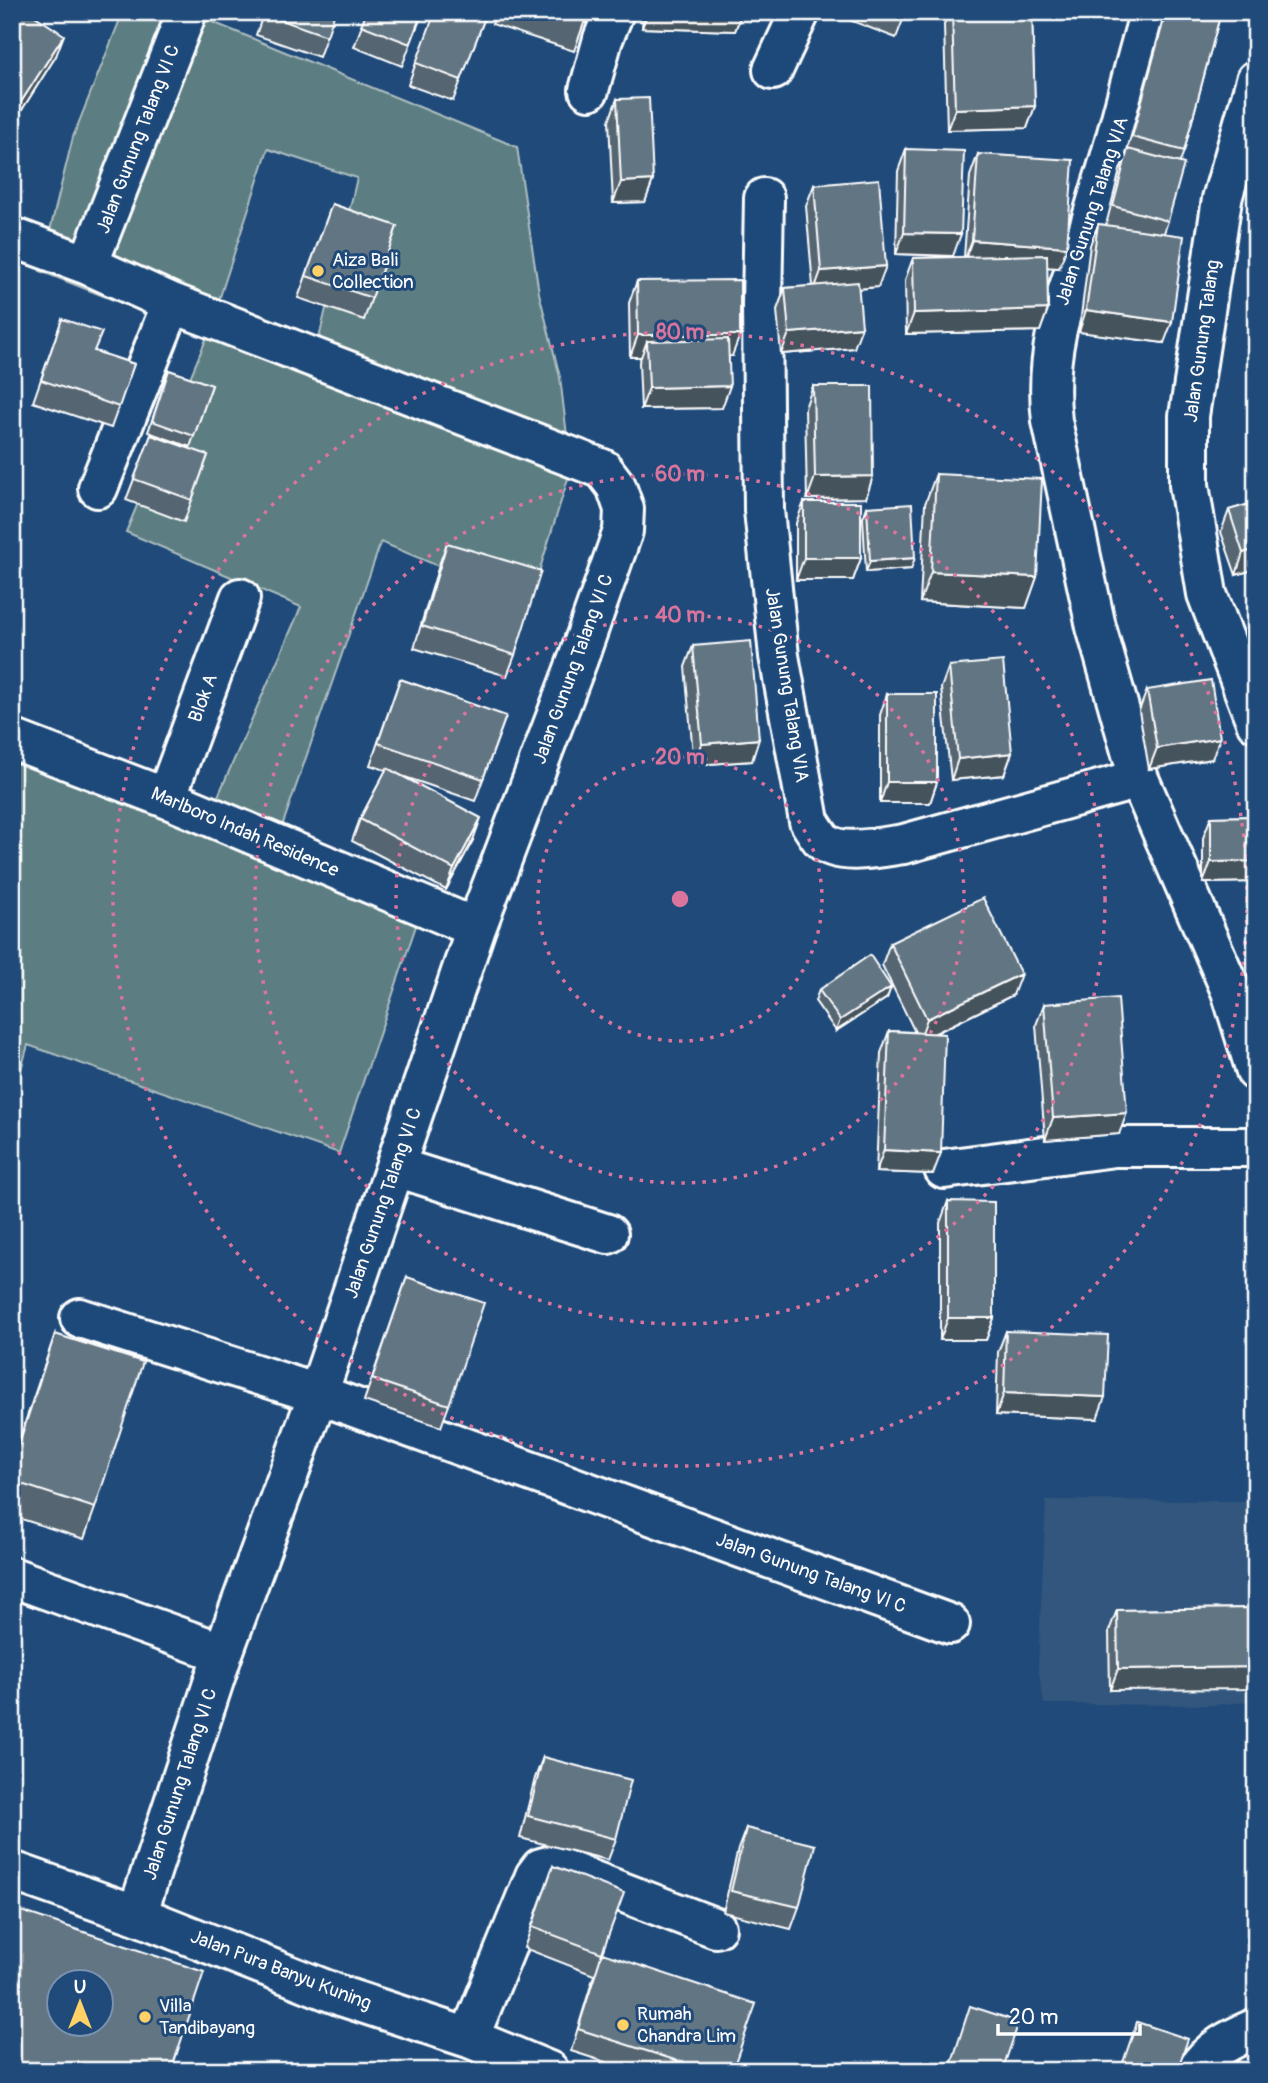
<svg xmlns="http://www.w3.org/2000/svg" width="1268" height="2083" font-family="Pangolin,sans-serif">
<rect width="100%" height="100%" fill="#1f4a7a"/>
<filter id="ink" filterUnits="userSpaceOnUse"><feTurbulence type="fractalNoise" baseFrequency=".0143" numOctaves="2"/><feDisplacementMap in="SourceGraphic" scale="14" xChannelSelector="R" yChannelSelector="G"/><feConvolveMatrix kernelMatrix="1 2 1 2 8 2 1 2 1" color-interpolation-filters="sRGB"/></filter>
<g filter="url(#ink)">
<path fill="#33577d" d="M1046 1500 1256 1501V1701L1214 1705 1044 1704 1038 1667Z"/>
<path fill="#5c7e82" stroke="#aebec0" stroke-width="2" fill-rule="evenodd" d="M123 12H188L517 147 539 293 560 377 571 469 529 604 381 542 270 861 422 908 339 1153 28 1045 12 1101V748L201 835 301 607 126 532 207 337 40 271 73 137ZM268 149 357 178 311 372 207 337Z"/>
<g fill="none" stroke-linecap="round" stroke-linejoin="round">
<g stroke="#fff" stroke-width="44">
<path id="minor" d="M1150 12C1134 65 1122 119 1106 172 1098 196 1092 220 1084 244 1062 306 1044 354 1052 421L1096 627 1139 779 1231 991 1256 1071
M773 70 800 12
M1256 80 1222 199 1189 416V485L1207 594 1256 722
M589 90 603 39 614 12
M764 198 762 305 764 510 779 656 809 821C813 827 817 834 822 840 838 857 883 847 904 844L1139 779
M12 237 88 265 172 303 603 469 616 486 624 509 623 531 578 659 476 928 318 1394 223 1653 137 1915
M88 265 187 12
M98 488 172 303
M12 739 166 798 476 928
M166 798 240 598
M396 1167 608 1234
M944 1169 1115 1147H1256
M80 1318 318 1394 950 1624
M12 1577 223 1653
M12 1871 137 1915 344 1997 469 2038 549 2071
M469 2038 535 1876 541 1868 552 1865 716 1928
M1196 2071C1209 2049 1233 2038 1256 2028"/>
</g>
<use href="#minor" stroke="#1f4a7a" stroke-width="38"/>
</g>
<path fill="#546571" stroke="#fff" stroke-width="2" d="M264 12H335L319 57 256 35Z
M367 12H423L402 66 354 47Z
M487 12 453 101 408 85 416 63Z
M497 12H588L574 51 492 24Z
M643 12H742L735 31 642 28Z
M829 12H906L896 38Z
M948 12H1048L1045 20 1032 17 1035 106 1027 128 947 130 944 25Z
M1165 12H1221L1184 151 1180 162 1168 221 1164 233V343L1079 332 1090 245 1098 224 1106 225 1120 170 1126 154Z
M12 21 56 56 13 124 12 123Z
M617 99 653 180 645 202 613 203 609 121Z
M906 149 953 256 896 254 898 171Z
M978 154 1059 268 1047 267 1048 309 1040 331 906 334 905 280 913 258 964 257 970 176Z
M814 185 878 287 858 289 854 348 781 354 777 310 785 288 813 286 806 206Z
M332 204 397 226 364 320 298 298Z
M637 281 732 356H729L722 408 641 409 639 362 641 357H630L629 303Z
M62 319 95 351 134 364 111 428 33 402Z
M169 370 212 385 190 447 148 432Z
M813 386 873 476 866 498 807 499 805 408Z
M151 435 208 455 184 522 126 500Z
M936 474 1037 577 1026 608 920 602 925 504Z
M804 502 861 558 853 580H796V523Z
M1256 502V569L1236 575 1221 532 1229 510Z
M867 507 911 569 866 572 863 518Z
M447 543 515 655 507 676 414 648 439 565Z
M693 646 752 761 694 765 685 667Z
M949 666 1012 753 1004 775 951 780 941 688Z
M400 679 506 716 475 801 399 775 473 840 446 890 352 841 360 819 386 770 370 765Z
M1147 690 1212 759 1149 769 1139 711Z
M887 694 937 782 930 803H880V715Z
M1256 816V882L1203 883V838L1211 817Z
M890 943 1013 995 934 1034 933 1174 876 1172 881 1053 889 1031 915 1032 882 965Z
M891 987 887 998 836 1031 815 1001 819 990Z
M1044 1004 1119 1134 1045 1140 1036 1025Z
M948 1201 994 1318 986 1340H940V1223Z
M407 1277 449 1405 441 1427 364 1401Z
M1006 1331 1097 1419 996 1415 998 1352Z
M55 1334 95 1508 84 1539 12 1516V1461Z
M1256 1608 1110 1690 1109 1631 1117 1610Z
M543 1757 616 1839 608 1860 520 1838 535 1778Z
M746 1828 799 1907 791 1929 723 1912 738 1849Z
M553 1866 602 1953 732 2071H633L571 2051 594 1975 524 1948Z
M1256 2052V2071H1251L1252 2063Z"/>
<path fill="#45525c" stroke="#fff" stroke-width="2" d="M648 12H742L735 31 642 28Z
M64 35 56 56 13 124 21 102Z
M1035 106 1027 128 947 130 955 109Z
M653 180 645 202 613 203 621 182Z
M904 233 961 234 953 256 896 254Z
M972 240 1067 247 1059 268 964 262Z
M886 266 878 287 813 293 821 271Z
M1048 309 1040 331 906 334 914 313Z
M1086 310 1172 322 1164 343 1079 332Z
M862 327 854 348 781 354 789 333Z
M638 335H740L732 356 648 357 647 341 641 357H630Z
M730 386 722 408 641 409 649 388Z
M873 476 866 498 807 499 815 477Z
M1256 549V569L1236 575 1243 553Z
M804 558H861L853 580H796Z
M915 558 911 569 866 572 870 561Z
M931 572 1037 577 1026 608 920 602Z
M1220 738 1212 759 1149 769 1157 748Z
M759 739 752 761 694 765 702 744Z
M1012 753 1004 775 951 780 958 759Z
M887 782H937L930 803H880Z
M481 818 473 840 446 890 454 869Z
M1256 861V882L1203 883 1211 862Z
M1021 974 1013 995 919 1041 927 1019Z
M891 987 887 998 836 1031 840 1020Z
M1127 1113 1119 1134 1045 1140 1053 1118Z
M884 1150 941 1153 933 1174 876 1172Z
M948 1318H994L986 1340H940Z
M1004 1393 1105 1397 1097 1419 996 1415Z
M1256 1667V1689L1110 1690 1118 1669Z"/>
<path fill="#627583" stroke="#fff" stroke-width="2" fill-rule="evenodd" d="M18 12H29L64 35 21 102 12 97V21Z
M264 12H335L327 36 264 14Z
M367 12H422L410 44 361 25Z
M435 12H487L461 80 416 63Z
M561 12H588L586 20Z
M894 12H905L904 16Z
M952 12H1032L1035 106 955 109Z
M1166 12H1221L1184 151 1132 137Z
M649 98 653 180 621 182 617 99Z
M906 149 964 151 961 234 904 233Z
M1128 149 1184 164 1168 221 1113 206Z
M978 154 1073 160 1067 247 972 240Z
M879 179 886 266 821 271 814 185Z
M332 204 397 226 372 298 306 276Z
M1098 224 1184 236 1172 322 1086 310Z
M1047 255 1048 309 914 313 913 258Z
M740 280V335H638L637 281Z
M858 282 862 327 789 333 785 288Z
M62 319 102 332 94 351 134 364 119 407 41 380Z
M728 339 730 386 649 388 647 341Z
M169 370 212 385 194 436 152 421Z
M813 386H872L873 476 815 477Z
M151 435 208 455 192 500 134 479Z
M936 474 1042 479 1037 577 931 572Z
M804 502H861V558H804Z
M1256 502V549L1243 553 1229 510Z
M912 504 915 558 870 561 867 507Z
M447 543 541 571 515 655 422 626Z
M751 641 759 739 702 744 693 646Z
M1003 661 1012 753 958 759 949 666Z
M400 679 506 716 483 779 378 743Z
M1211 680 1220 738 1157 748 1147 690Z
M887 694H937V782H887Z
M387 768 481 818 454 869 360 819Z
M1256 816V861L1211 862V817Z
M983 898 1021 974 927 1019 890 943Z
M870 955 891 987 840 1020 819 990Z
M1118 998 1127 1113 1053 1118 1044 1004Z
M889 1031 945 1034 941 1153 884 1150Z
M948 1201 994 1202V1318H948Z
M407 1277 484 1303 449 1405 372 1379Z
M1006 1331 1108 1335 1105 1397 1004 1393Z
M55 1334 143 1362 95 1508 12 1481V1465Z
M1256 1608V1667L1118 1669 1117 1610Z
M543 1757 631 1780 616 1839 528 1816Z
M746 1828 815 1845 799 1907 731 1891Z
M553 1866 624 1893 602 1953 756 2004 732 2071H709L578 2029 602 1953 532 1927Z
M12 1908 204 1972 171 2071H12ZM60 1982H102V2024H60Z
M970 2006 1019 2022 1002 2071H949Z
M1137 2022 1188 2039 1177 2071H1120Z"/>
</g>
<g fill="none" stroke="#da749d" stroke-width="3.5" stroke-dasharray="3.5 7">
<circle cx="680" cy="899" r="142"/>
<circle cx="680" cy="899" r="284"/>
<circle cx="680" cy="899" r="425"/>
<circle cx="680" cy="899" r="567"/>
</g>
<g fill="#ffd166" stroke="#1f4a7a" stroke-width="2.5">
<circle cx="318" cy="271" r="7"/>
<circle cx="145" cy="2017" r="7"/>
<circle cx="623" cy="2025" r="7"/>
</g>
<g text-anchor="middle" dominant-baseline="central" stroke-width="6" stroke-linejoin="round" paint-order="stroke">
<g font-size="19" fill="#fff" stroke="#1f4a7a">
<text transform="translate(138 139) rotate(-69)">Jalan Gunung Talang VI C</text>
<text transform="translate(1092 211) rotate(-72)">Jalan Gunung Talang VIA</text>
<text transform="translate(1202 341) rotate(-82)">Jalan Gunung Talang</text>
<text transform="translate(573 669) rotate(-70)">Jalan Gunung Talang VI C</text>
<text transform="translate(787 685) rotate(81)">Jalan Gunung Talang VIA</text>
<text transform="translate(203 698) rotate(-70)">Blok A</text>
<text transform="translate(245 832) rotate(23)">Marlboro Indah Residence</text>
<text transform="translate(383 1203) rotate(-71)">Jalan Gunung Talang VI C</text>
<text transform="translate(811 1573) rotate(20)">Jalan Gunung Talang VI C</text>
<text transform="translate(180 1784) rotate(-72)">Jalan Gunung Talang VI C</text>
<text transform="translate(281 1970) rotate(21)">Jalan Pura Banyu Kuning</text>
</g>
<g font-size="19" fill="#fff" stroke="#1f4a7a" text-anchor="start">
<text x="332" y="260">Aiza Bali<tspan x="332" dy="22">Collection</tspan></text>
<text x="159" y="2006">Villa<tspan x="159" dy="22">Tandibayang</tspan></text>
<text x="637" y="2014">Rumah<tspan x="637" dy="22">Chandra Lim</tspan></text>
</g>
</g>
<circle cx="680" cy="899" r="10" fill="#da749d" stroke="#1f4a7a" stroke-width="3.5"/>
<g font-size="21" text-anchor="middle" font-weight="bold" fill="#da749d" stroke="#1f4a7a" stroke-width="6" stroke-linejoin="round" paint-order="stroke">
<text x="680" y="339">80 m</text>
<text x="680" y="481">60 m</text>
<text x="680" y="622">40 m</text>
<text x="680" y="764">20 m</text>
</g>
<rect width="1268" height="2083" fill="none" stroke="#1f4a7a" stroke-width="42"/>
<rect x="21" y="21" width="1226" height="2041" fill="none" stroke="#fff" stroke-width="2.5" filter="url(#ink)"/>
<g transform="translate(80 2003)"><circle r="33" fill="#1f4a7a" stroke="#7992af" stroke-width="2"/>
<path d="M0-5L12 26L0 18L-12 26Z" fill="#ffd166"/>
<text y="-10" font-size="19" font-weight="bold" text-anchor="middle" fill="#ffffff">U</text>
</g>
<path d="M998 2024v10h142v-10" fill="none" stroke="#ffffff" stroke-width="3.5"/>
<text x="1009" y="2024" font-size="21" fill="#ffffff" stroke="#1f4a7a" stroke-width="5" paint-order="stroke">20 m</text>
</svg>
